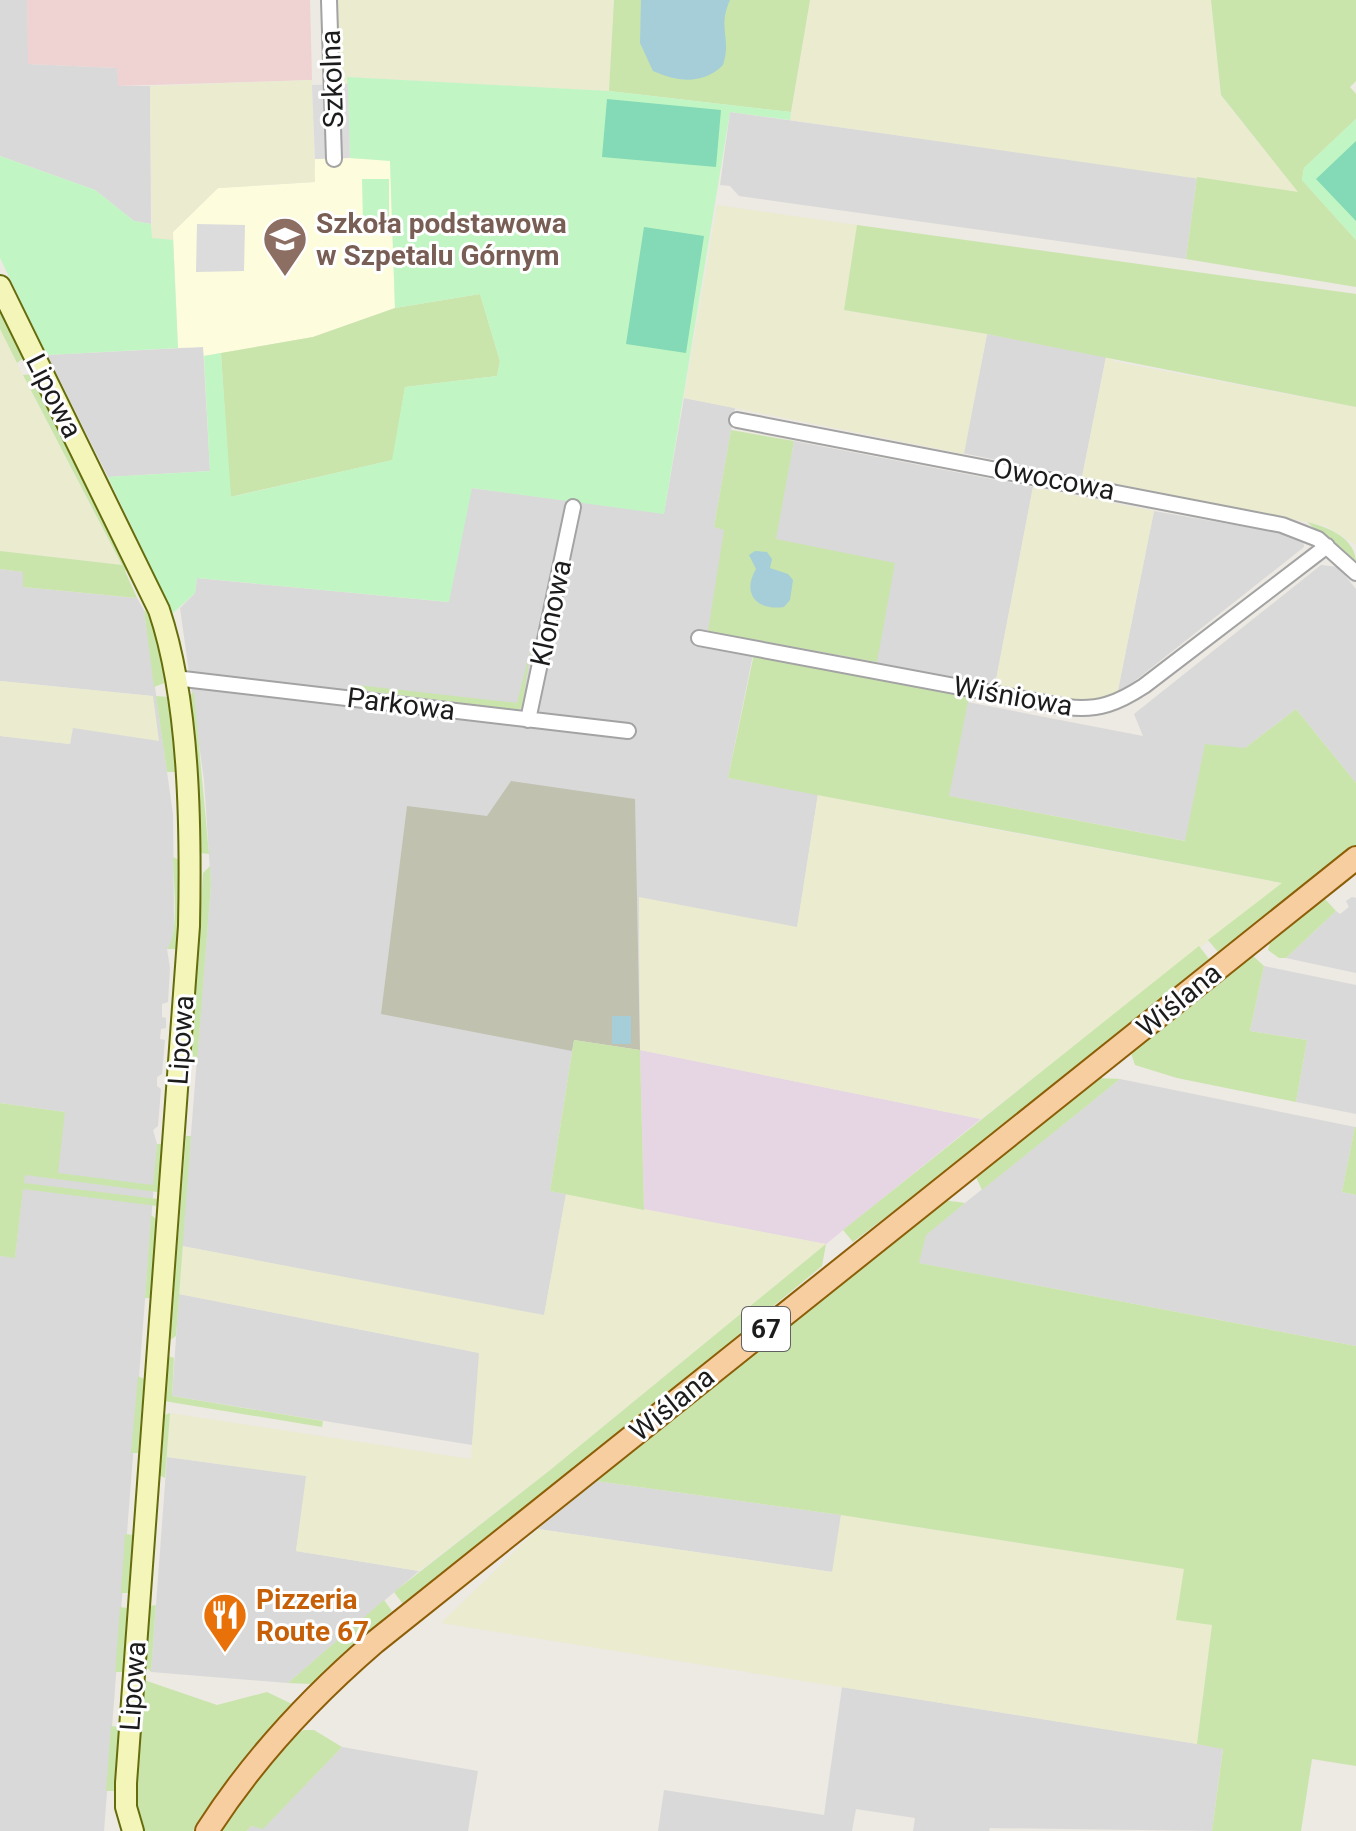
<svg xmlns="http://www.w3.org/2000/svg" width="1356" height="1831" font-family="Roboto,sans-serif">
<rect width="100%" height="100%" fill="#ede9e3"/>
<path fill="#dad9d9" d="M0 0H27L29 64 117 68 119 86H150L151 224 134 221 95 190 0 156Z
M730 112 1197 177 1186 259 739 196 730 186 720 185Z
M987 334 1106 357 1082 477 887 438 898 362 979 375Z
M203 347 210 471 108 477 47 355Z
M684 398 735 408 714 527 775 539 794 441 1033 487 995 685 756 640 728 778 818 794 797 928 639 898 640 1050 574 1040 550 1191 566 1194 544 1316 182 1246 211 884 204 780 180 608 195 593 197 578 448 602 471 488 664 513Z
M1154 511 1303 537 1304 547 1117 695Z
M1321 565 1338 567 1356 589V783L1296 709 1245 748 1186 841 948 796 967 702 1143 736 1134 714Z
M0 569 23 572V587L137 598 144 610 173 814 174 927 172 943 167 949 170 968 168 1002 162 1004V1017L166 1018V1028L161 1029 160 1039 165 1040 162 1074 157 1077V1086L161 1089 158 1126 153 1130 157 1144 104 1831H0V1256L15 1257 25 1169 65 1112 0 1103V736L70 744 72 727 158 740 152 696 0 681Z
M1352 897 1356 898V973L1286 958 1336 911 1340 914 1349 907 1346 901Z
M1264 966 1356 985V1114L1296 1102 1307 1040 1250 1031Z
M1120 1079 1355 1127 1342 1192 1356 1195V1346L918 1263 925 1235Z
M179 1294 480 1353 472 1445 172 1396Z
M167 1457 307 1476 296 1551 419 1571 288 1683 151 1672Z
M596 1481 841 1515 833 1572 538 1529Z
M842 1687 1223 1748 1212 1831 990 1828 989 1831H913L915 1818 856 1809 852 1831H658L664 1790 824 1815Z
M342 1747 478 1771 468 1831H247L251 1826 263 1828Z"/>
<path fill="#eed3d2" d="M27 0H310L312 80 118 86 117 68 28 64Z"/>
<path fill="#e6d5e3" d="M640 1050 981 1119 826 1244 644 1210Z"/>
<path fill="#fdfcdc" d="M350 158 390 160 395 308 313 337 204 356 203 347 178 348 173 232 218 188 314 182 315 159Z"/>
<path fill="#c1c1af" d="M511 781 635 799 640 1050 574 1040 572 1051 381 1014 407 806 487 816Z"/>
<path fill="#eaebcf" d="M337 0H614L609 91 348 77V84H339Z
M810 0H1211L1221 96 1299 193 790 120Z
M312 80 315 182 218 188 173 232V240L152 238 150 86Z
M717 205 857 225 844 310 987 334 964 454 684 398Z
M0 329 36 401 122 565 0 551Z
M1106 357 1116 362 1356 407V545L1326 526 1082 477Z
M1033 487 1154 511 1117 695 1092 702 995 685Z
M0 681 153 696 159 741 73 728 70 744 0 736Z
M818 794 933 818 1283 883 981 1119 640 1050 639 897 797 927Z
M566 1194 826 1244 549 1471 419 1571 296 1551 306 1476 167 1457 170 1413 471 1459 479 1353 179 1294 182 1246 544 1315Z
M841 1515 1185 1569 1212 1625 1197 1744 441 1623 538 1529 832 1572Z"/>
<path fill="#c9e5ab" d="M614 0H810L791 112 609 91Z
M1211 0H1356V81L1350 87 1356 94V119L1304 168 1302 180 1356 240V287L1186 259 1197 177 1298 192 1221 95Z
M857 225 1356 294V407L987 334 844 310Z
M480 294 500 361 497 376 405 387 393 460 230 497 221 353 313 337 395 308Z
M0 309 25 357 17 363 0 329Z
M33 374 130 565 125 571 137 598 23 587V572L0 569V551L122 565 23 375Z
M731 430 794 441 776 539 895 563 877 662 708 631 724 530 714 527Z
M1307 522C1328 527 1356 538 1356 563Z
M144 610C162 627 164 658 167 682L154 687Z
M531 648 522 707 517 710 361 690 357 685 517 703Z
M754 654 969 697 949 796 1185 841 1205 744 1245 748 1296 709 1356 783V846L1218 952 1208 940 1282 883 728 778Z
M194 692 209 854 200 853 188 697Z
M156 696 168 697 178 772H167Z
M173 857 183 862 178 949H167C180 934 173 878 173 857Z
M210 866 211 884 197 1063 191 1062 203 873Z
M1325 899 1336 911 1286 958H1279L1268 950 1270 943Z
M1199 946 1209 959 967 1155 853 1242 843 1230Z
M1251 954 1264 966 1250 1031 1307 1040 1296 1102 1177 1078 1135 1065 1130 1050Z
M574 1040 640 1050 644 1210 550 1191Z
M1098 1078 1120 1079 982 1190 975 1175Z
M0 1103 65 1112 58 1173 153 1185 157 1144H165L163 1185 157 1192 25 1175 24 1183 158 1199 157 1206 23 1189 15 1258 0 1256Z
M1355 1127H1356V1195L1342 1192Z
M186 1136H191L176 1336 170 1340Z
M943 1200 965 1203 926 1235 919 1263 1356 1346V1766L1312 1759 1301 1831H1212L1223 1749 1197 1744 1212 1625 1176 1620 1184 1569 841 1515 596 1481Z
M151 1215 160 1222 154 1298H145Z
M826 1244 822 1266 539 1500 403 1604 394 1592 549 1471Z
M168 1356 174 1358 172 1396 323 1421 322 1427 164 1401Z
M138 1376 144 1379 138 1453H131Z
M170 1413 165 1478 155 1473 162 1416Z
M125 1534 133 1535 128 1593H121Z
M384 1600 392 1611 311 1684 288 1683Z
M156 1605 151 1672 143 1663 145 1607Z
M120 1607 127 1608 123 1672H115Z
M144 1680 217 1705 267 1692 292 1704 236 1770 193 1831H140C127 1814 142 1707 144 1680Z
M111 1726 119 1727 114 1791H106Z
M304 1730H314L342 1747 263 1829 251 1826 247 1831H218L285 1740Z"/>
<path fill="#c1f6c4" d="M347 77 609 91 791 112 790 120 730 112 664 514 472 488 449 602 197 578 195 593 173 613 108 477 210 471 204 356 221 353 231 497 392 460 405 387 497 376 500 361 480 294 395 308 390 161 350 158Z
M1356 119V240L1302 180 1304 168Z
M0 156 95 190 134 221 151 224 152 238 173 240 178 348 47 355 0 258Z
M362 179H389V224L363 225Z"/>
<path fill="#84d9b6" d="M607 99 721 110 716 167 602 157Z
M1356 141V221L1316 179Z
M644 227 704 236 686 353 626 344Z"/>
<path fill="#dcdcdc" d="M348 84 350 158 315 159 312 85Z
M197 224 245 225 244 271 196 272Z"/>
<path fill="#a5ced9" d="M641 0H730C717 29 732 38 723 65 703 85 677 82 653 71L640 43Z
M755 551 767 552 772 559 770 568 788 574 793 580 790 600 784 607C755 611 742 592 756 569L749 555Z
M612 1016H631V1044H612Z"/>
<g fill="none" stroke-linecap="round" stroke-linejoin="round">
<g stroke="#a3a3a3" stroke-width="18">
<path id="street" d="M329 0 334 159
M737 420 1282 525 1318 539 1356 573
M699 638 1067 707C1098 711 1118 703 1144 686L1327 546
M175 678 628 731
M528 720 573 507"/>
</g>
<g stroke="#646c0b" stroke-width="24">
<path id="secondary" d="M0 286 159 610C190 702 191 829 189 926L126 1783V1807L133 1831"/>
</g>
<g stroke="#8d5e08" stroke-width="26">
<path id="primary" d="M207 1831C253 1759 310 1698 375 1642L1356 858"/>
</g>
<use href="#street" stroke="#fff" stroke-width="14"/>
<use href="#secondary" stroke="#f4f5b9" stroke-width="20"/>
<use href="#primary" stroke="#f6ce9f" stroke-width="22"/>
</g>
<defs>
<g id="school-pin" transform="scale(2.3)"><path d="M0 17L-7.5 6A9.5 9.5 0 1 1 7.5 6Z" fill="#8d6e63" stroke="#fff"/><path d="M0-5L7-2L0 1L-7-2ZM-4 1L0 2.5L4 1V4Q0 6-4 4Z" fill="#fff"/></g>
<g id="restaurant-pin" transform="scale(2.3)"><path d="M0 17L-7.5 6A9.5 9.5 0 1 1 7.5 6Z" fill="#e8710a" stroke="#fff"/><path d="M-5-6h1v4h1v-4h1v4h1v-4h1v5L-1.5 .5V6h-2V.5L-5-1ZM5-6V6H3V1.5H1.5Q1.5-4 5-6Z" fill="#fff"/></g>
</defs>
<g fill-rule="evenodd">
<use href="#school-pin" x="285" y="239"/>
<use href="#restaurant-pin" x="225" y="1615"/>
</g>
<g text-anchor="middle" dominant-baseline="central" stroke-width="6" stroke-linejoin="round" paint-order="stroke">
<rect fill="#fff" stroke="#606060" stroke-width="2" x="742" y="1307" width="48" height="44" rx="6"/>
<g font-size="26" font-weight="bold" fill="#1c1c1c">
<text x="766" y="1329">67</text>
</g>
<g font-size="28" fill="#1c1c1c" stroke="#fff">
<text transform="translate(332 79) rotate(-92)">Szkolna</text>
<text transform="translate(54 396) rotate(63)">Lipowa</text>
<text transform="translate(1054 479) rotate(11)">Owocowa</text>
<text transform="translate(551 613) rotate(-78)">Klonowa</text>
<text transform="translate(1013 696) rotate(10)">Wiśniowa</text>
<text transform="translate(401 704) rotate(7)">Parkowa</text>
<text transform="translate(1179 1000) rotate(-39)">Wiślana</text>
<text transform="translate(181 1040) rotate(-86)">Lipowa</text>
<text transform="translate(672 1404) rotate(-39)">Wiślana</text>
<text transform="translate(133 1686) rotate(-86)">Lipowa</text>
</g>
<g font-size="28" font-weight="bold" fill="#785e54" stroke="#fff" text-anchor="start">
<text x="316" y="223">Szkoła podstawowa<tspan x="316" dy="32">w Szpetalu Górnym</tspan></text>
</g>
<g font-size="28" font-weight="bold" fill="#c56008" stroke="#fff" text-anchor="start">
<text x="256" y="1599">Pizzeria<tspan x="256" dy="32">Route 67</tspan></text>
</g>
</g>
</svg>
